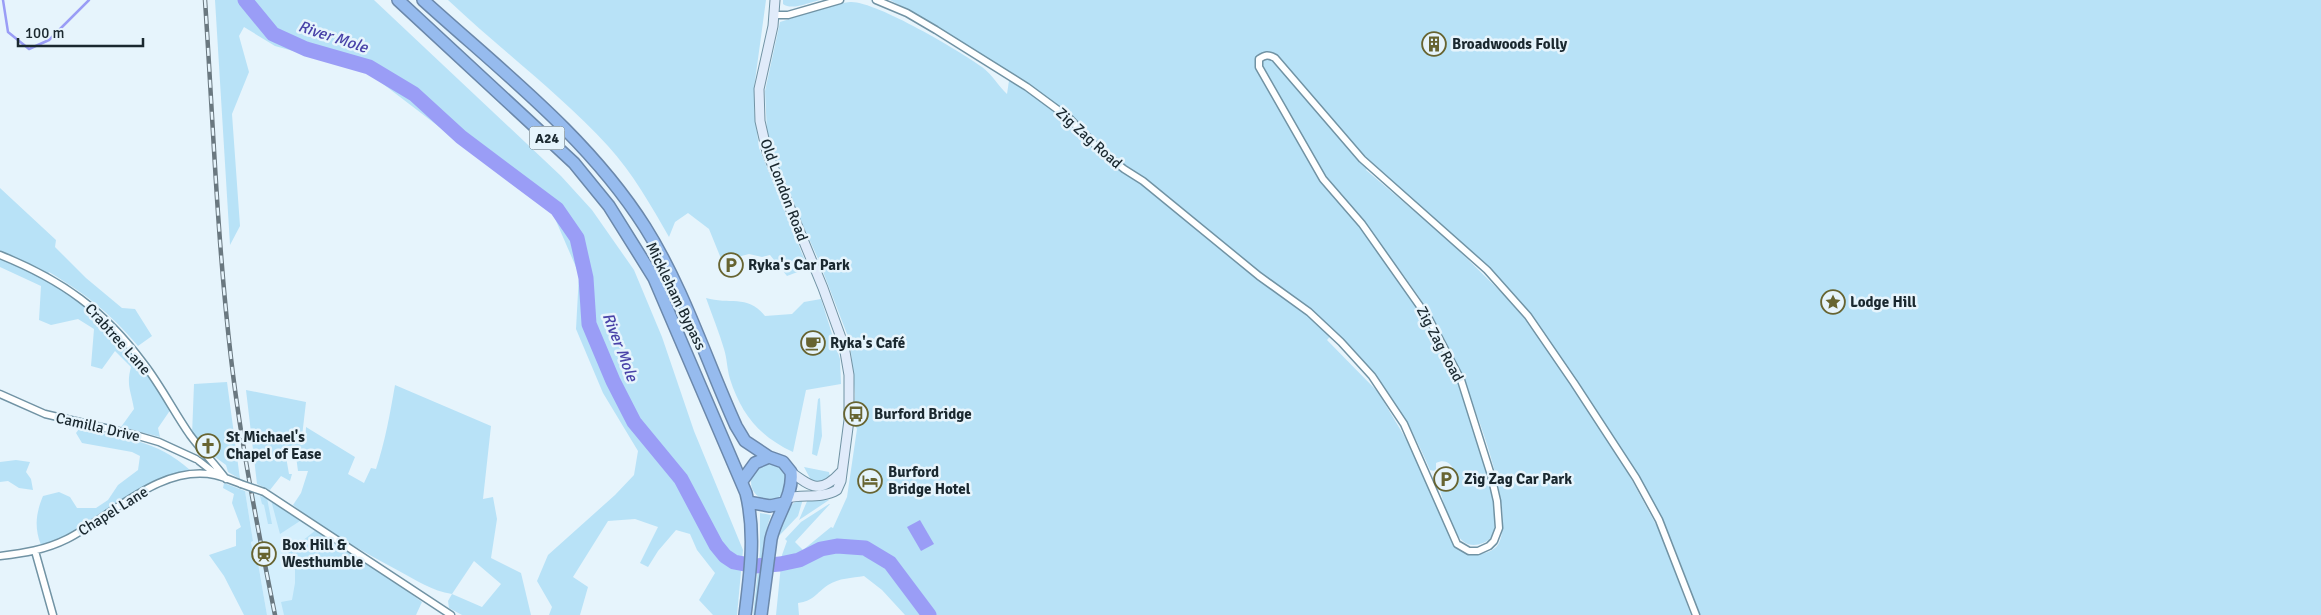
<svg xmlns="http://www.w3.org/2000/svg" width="2321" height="615" font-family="Signika,sans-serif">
<rect width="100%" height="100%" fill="#e6f4fc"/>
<path fill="#d4effd" d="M245 491 271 500 325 538 326 615H267L258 563H255L251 541H253Z"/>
<path fill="#b8e2f7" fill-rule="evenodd" d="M215 0H374L561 176 592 210 634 270 662 337 694 431 743 550 737 615H713L699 600 715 573 697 550 690 534 676 530 658 551 648 567 640 563 658 527 635 519 608 521 573 577 588 587 580 615H549L552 607 537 581 548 555 615 495 634 475 638 451 603 393 576 329 579 274 553 214 366 71 275 46 244 27 239 36 249 72 232 114 240 226 230 245Z
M448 0H766L754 88V108L759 148 808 268 787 276 770 255 762 257 749 254 722 261 709 229 688 213 675 222 669 237C652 207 632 172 608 146 559 93 501 50 448 0Z
M783 0H820C810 2 792 11 783 4Z
M890 0H2321V615H1700L1673 544 1653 502 1597 412 1533 319 1505 285 1449 231 1369 166 1366 170 1447 239 1503 294 1527 321 1580 397 1628 473 1660 532 1691 615H905L882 590 864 576C852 578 839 578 828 585 816 593 814 601 798 603L799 615H776L782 555 787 541 785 539 801 522 829 504H830L795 542 803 550 831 527 833 528 847 497 857 429 854 423 855 394 850 342 819 261 785 185 767 132 765 91 780 22C803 15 826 4 850 2 874 0 960 51 982 67 992 74 999 87 1007 94L1010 74 928 21ZM1341 193C1371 233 1404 273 1431 315 1455 352 1519 502 1499 543 1494 553 1479 555 1469 555L1456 546 1449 534 1419 461 1378 392 1327 340 1335 331C1376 369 1409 419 1430 470L1434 471 1436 469V463C1450 456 1457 472 1457 483L1442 487 1440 490C1448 517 1458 565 1494 536 1498 504 1489 474 1479 443 1470 417 1462 390 1450 365 1421 304 1377 251 1337 197Z
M0 188 56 240 55 247 86 278 122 308 135 309 152 336 138 346C109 312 87 295 49 272L45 279C58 287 74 294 85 304 119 334 145 372 171 409L158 428 160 437 121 427 134 409C131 391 126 385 131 367L115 351 102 369 91 366 94 329 78 319 51 325 39 320 41 286 0 267Z
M706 298C729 305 748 294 765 316L792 314 804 302 821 299 840 359 841 384 806 390 793 452C760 437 741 414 730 379 727 369 727 358 724 349 719 332 712 315 706 298Z
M227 382 240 479 228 472 226 465 211 454 192 435 194 384Z
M395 385 491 426 483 499 493 497 497 519 491 558 521 573 531 615H462L449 608 448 601 452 594C432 591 416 580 399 571 362 551 325 531 293 505L301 493 308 471H298L295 449 285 451 289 474H292L290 481 281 476 270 490 257 484 246 390 306 402 301 445 305 444 306 427 355 457 348 474 364 483 371 468 376 469C385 442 390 414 395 385ZM474 561 501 584 482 607 452 594Z
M820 398 822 436 817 456 812 454 818 399Z
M79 429C121 437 157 440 190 470V472L172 475C136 496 80 536 41 545 34 527 36 513 43 496L59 492 70 497 77 508H96L108 500 118 485 138 470 140 456 132 452 82 443 76 433Z
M16 460 30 462 26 472 31 479 33 490 19 488 8 481 0 482V462Z
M751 482a18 18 0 1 1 36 0a18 18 0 1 1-36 0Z
M804 467 829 472 830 477 819 483 812 482Z
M224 483 245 491 253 541 251 542 255 563H258L267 615H244L224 576 209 555 236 546V530L241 527 232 503 234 494 223 488Z
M260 496 267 498 272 524H268L264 505 262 504Z
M803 499 798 516 777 538 775 535C782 522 786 502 803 499Z
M808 499 829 500 799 520Z
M271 500 300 521 280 534Z
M760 513 771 515C760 545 761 583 755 615H753L760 552Z
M316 530 380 571 422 602 416 615H284L281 602 292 600 295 583V569L289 560 288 548 302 541Z"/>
<path fill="#9a9df6" d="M920 520 934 544 921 551 907 527Z"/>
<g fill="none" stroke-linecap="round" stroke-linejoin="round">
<path stroke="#9a9df6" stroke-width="2.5" d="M3 0 8 32 29 49 49 40 89 0"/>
<path stroke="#9a9df6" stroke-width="15" d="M245 0 273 34 306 49 369 67 414 94 461 137 557 209 577 238 586 278 589 324 613 381 634 422 681 479 716 545 725 556 734 562 755 566 780 564 799 560 821 549 837 546 865 548 890 563 929 615"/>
<g stroke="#7193a4" stroke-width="9">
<path id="street" d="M876 0 907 13 936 30 1027 87 1069 118 1099 149 1124 169 1143 181 1259 276 1309 312 1341 342 1372 376 1404 424 1457 544 1469 551H1478L1489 546 1494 541 1499 528 1497 501 1491 475 1461 380 1429 319 1362 224 1323 179 1259 67V59C1265 55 1268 54 1275 58L1362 159 1487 270 1528 316 1574 383 1636 478 1659 520 1696 615
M774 15H788L840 0
M0 255C62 280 104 310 144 364 161 386 174 412 190 435 201 450 215 464 226 479
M0 394 45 414 135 435 159 442 196 459
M199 461 217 475
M264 492 451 615
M35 551 53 615
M0 556C24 553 45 550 67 539 112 516 160 464 215 475 224 477 233 481 241 484"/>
</g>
<g stroke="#7193a4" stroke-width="11">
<path id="secondary" d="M775 0 773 26 759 89 760 121 767 152 823 288 844 346 849 375V420L841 481 837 490C822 499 803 494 787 498
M791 472C812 488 821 494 841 472"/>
</g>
<g stroke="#6b88ab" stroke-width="14">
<path id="highway" d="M398 0 574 163 609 206 654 278 746 493C756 533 750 574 745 615
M423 0C500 70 588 137 645 227 684 289 706 360 736 426L745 441 769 457
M742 481 755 463 769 457 783 462 791 472C794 495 776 516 771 539L761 615
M748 502 770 506 784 503"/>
</g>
<use href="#street" stroke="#fff" stroke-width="6"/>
<use href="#secondary" stroke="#e0ebfa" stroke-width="9"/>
<use href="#highway" stroke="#96bbee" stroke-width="11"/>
<g stroke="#6a7880" stroke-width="4.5">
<path id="rail" d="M205 0C213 119 217 239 231 358 241 444 258 530 275 615"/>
</g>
<use href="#rail" stroke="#e6f4fc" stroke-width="2.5" stroke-dasharray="8" stroke-linecap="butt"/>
<g stroke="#7193a4" stroke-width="9" stroke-linecap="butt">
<path id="street-bridge" d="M241 484 264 492"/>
</g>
<use href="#street-bridge" stroke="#fff" stroke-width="6"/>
</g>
<defs>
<g id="building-ring" transform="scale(1.25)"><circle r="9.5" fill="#e6f4fc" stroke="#676431" stroke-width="1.5"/><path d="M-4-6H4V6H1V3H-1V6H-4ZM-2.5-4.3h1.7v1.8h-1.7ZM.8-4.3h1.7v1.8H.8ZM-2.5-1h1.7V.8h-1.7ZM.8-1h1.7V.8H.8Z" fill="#676431"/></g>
<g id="parking-ring" transform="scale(1.25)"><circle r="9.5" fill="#e6f4fc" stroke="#676431" stroke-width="1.5"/><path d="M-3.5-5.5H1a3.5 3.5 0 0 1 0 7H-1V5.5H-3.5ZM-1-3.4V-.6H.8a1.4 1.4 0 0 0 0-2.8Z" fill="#676431"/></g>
<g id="sight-ring" transform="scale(1.25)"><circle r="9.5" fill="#e6f4fc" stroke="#676431" stroke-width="1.5"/><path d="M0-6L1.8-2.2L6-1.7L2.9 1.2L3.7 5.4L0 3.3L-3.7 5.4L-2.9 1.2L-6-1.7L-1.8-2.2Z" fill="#676431"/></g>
<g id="cafe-ring" transform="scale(1.25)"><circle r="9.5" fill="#e6f4fc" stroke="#676431" stroke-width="1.5"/><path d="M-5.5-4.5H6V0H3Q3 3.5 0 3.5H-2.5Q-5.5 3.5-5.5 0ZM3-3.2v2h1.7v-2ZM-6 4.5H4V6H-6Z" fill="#676431"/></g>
<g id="bus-ring" transform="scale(1.25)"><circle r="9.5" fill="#e6f4fc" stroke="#676431" stroke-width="1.5"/><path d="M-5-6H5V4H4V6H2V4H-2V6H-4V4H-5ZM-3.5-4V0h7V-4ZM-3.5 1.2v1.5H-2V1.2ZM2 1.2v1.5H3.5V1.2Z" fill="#676431"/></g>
<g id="church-ring" transform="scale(1.25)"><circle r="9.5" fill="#e6f4fc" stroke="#676431" stroke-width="1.5"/><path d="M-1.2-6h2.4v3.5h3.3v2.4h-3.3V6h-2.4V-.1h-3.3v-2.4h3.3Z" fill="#676431"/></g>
<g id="hotel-ring" transform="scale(1.25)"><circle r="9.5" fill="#e6f4fc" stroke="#676431" stroke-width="1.5"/><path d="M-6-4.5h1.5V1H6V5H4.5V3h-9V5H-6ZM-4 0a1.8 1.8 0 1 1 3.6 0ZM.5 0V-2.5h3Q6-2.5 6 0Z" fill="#676431"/></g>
<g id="station-ring" transform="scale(1.25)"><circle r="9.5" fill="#e6f4fc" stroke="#676431" stroke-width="1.5"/><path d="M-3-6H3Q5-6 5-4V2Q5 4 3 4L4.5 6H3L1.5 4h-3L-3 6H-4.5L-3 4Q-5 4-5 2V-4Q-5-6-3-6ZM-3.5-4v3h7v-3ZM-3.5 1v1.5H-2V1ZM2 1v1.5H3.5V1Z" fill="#676431"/></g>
</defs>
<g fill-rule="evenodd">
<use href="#building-ring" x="1434" y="44"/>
<use href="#parking-ring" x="731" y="265"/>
<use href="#sight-ring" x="1833" y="302"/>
<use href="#cafe-ring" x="813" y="343"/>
<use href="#bus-ring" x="856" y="414"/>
<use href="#church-ring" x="208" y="446"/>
<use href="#parking-ring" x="1446" y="479"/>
<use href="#hotel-ring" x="870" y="481"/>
<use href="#station-ring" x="264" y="554"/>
</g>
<g text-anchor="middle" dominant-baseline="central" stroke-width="5" stroke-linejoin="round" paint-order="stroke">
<rect fill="#e6f4fc" stroke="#57656c" stroke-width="1" x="529.5" y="126.5" width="35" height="23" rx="4"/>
<g font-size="14" font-weight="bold" fill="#1a282f">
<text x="547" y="138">A24</text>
</g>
<g font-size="15" font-weight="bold" fill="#1a282f" stroke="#e6f4fc" text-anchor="start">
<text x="1452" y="44">Broadwoods Folly</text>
<text x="748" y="265">Ryka's Car Park</text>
<text x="1850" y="302">Lodge Hill</text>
<text x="830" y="343">Ryka's Café</text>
<text x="874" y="414">Burford Bridge</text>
<text x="226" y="437">St Michael's<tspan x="226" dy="17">Chapel of Ease</tspan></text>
<text x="888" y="472">Burford<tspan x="888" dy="17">Bridge Hotel</tspan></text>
<text x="1464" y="479">Zig Zag Car Park</text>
<text x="282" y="545">Box Hill &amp;<tspan x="282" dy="17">Westhumble</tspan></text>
</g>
<g font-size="15" fill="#1a282f" stroke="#e6f4fc">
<text transform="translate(1089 138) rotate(42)">Zig Zag Road</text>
<text transform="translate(784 190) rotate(69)">Old London Road</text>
<text transform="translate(676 296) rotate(64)">Mickleham Bypass</text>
<text transform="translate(118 339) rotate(48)">Crabtree Lane</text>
<text transform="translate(1440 344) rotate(62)">Zig Zag Road</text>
<text transform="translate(98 427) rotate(13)">Camilla Drive</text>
<text transform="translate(113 511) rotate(-32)">Chapel Lane</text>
</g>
<g font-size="16" font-style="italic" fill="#4942a8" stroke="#e6f4fc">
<text transform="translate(333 37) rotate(18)">River Mole</text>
<text transform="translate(620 347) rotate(69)">River Mole</text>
</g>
</g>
<path d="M18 38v8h125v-8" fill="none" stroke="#1a282f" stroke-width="2.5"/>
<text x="25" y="38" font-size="15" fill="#1a282f" stroke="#e6f4fc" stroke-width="4" paint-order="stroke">100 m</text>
</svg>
